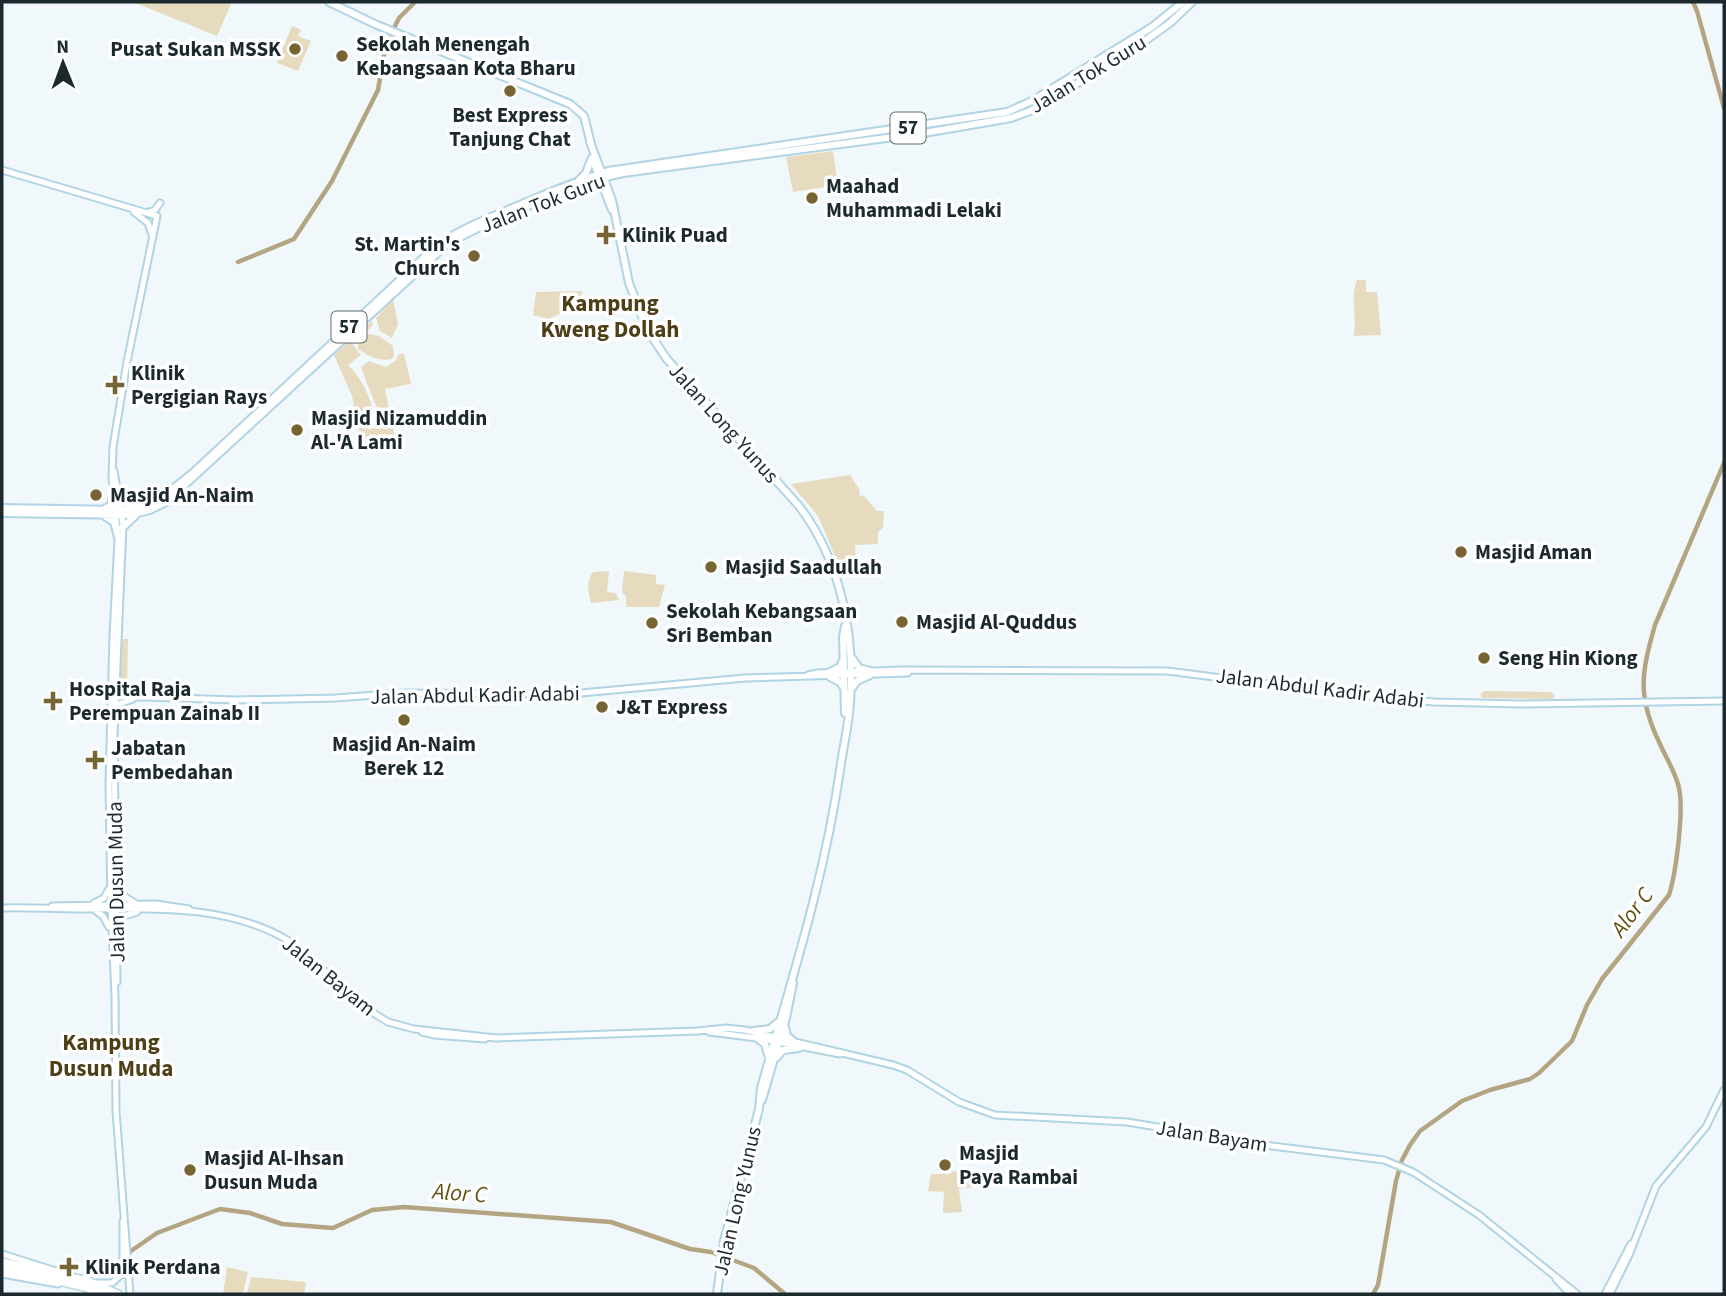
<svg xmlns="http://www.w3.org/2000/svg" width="1726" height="1296" font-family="'Source Sans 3',sans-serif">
<rect width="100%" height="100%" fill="#f0f8fb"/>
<path fill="#e7dbbf" d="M133 2H232L217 36Z
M292 26 301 30 298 36 311 41 298 71 277 63Z
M833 151 838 185 793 192 786 157Z
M1357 280H1366V292H1377L1381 335 1354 336C1357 317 1350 298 1357 280Z
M582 291 580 305 548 319 533 315 536 292Z
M393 299 398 324 392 338 380 331 376 318Z
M372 321 373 325 353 345 361 355 348 365C361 378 370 394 373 413L369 417 371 429 378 427 383 418C377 411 365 378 361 367L369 361 386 367 396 360 398 355 404 353 411 384 385 389 395 438 361 442 352 396 334 355Z
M368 334 379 336 393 346 394 355 392 359C380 362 368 356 358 349V345Z
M850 475 859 489 860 497 863 495 877 511H884L883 528 878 532V544L855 545 856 568H840L818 516 791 484Z
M609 571 607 592 616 593 619 600 591 603C588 592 586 582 593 572Z
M624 571 656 575V584L665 585 659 607H626V596L622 593Z
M123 639H128L127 693 121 688V642Z
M1484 691 1551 692 1555 696 1552 699 1483 698 1480 695Z
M954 1171 980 1176 982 1186 959 1189 962 1212 943 1213 944 1192 928 1191 931 1174H949Z
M227 1267 248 1272 243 1294H223Z
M251 1277 306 1282 304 1294H247Z"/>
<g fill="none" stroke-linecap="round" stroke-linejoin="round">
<path stroke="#b4a582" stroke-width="4.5" d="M1693 2 1697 11 1724 108
M394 28 399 18 415 2
M238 262 294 239 332 181 378 90 384 55 390 38
M131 1251 157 1233 220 1209 250 1213 282 1224 333 1228 372 1210 404 1207 611 1222 690 1249 711 1252 754 1268 785 1294
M1373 1294 1378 1285 1396 1181 1402 1160 1410 1145 1420 1131 1462 1101 1490 1090 1530 1079 1539 1073 1572 1041 1587 1005 1602 979 1669 895C1676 873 1684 811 1679 788 1676 773 1666 758 1660 744 1637 697 1641 674 1655 625L1724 463"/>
<g stroke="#b1d4e5" stroke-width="9">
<path id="secondary" d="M2 170 157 216 127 362 113 447 112 478 118 540 113 636 109 784 111 904 115 996
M134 212 148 223 152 235
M149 212 155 210 160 203
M114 471 123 524 114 736 117 982
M808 675 818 673 901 670 1167 671 1357 695 1434 702 1521 704 1724 701
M114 696 236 700 335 698 403 693 570 694 745 678 908 673
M116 710 119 704 133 699
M119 887 122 895 135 903
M94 903 104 898 109 889
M52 906 156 904 189 909
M2 908C27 907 52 909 78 909 147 909 227 903 289 941L375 1014 388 1022 414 1029 496 1038 698 1031 726 1028 745 1030 893 1065 907 1070 959 1102 995 1115 1127 1122 1272 1146 1384 1160 1413 1172 1479 1215 1577 1294
M96 911 103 916 109 927
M119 922 124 916 137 912
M115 995 116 1111 130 1294
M422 1032 434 1035 485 1039
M709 1032 757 1038 840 1054
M2 1254 62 1273
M2 1274 58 1284
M1556 1279 1570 1294
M98 1283H112L123 1273V1221
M1605 1294 1631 1244
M1610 1294 1629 1255 1656 1186 1706 1127 1724 1090"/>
</g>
<g stroke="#b1d4e5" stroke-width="10">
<path id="primary" d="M329 2 377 25 570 104 584 116 591 144
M590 142 612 200 629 283 647 329 666 358 799 506C841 561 855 634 850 702 849 724 843 747 840 770 824 881 791 981 761 1088L759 1109 724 1241 717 1294
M592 158 612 210
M579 180 586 173 591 160
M119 497 126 504 135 507
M2 508 121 510C153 507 171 491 195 471L432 250C455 231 482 221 510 209 542 195 575 182 608 171L1007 112 1032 101 1152 27 1183 2
M103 510 111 505 114 492
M2 513 130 515 150 510 166 502 445 246C466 232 491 222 514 212 549 197 585 181 623 173L924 133 1011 118 1030 111 1122 57 1170 23 1192 2
M106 517 114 522 118 537
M122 528 135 516
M845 626 843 637 845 713
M852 658 859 668 870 671
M830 672 840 667 843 660
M830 677 840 682 844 688
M852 688 857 681 870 675
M785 1027 787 1036 792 1040
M753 1031 770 1029 777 1023
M757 1038 765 1044 768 1055
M777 1057 783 1050 799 1048
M762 1100 786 1018 793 983"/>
</g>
<g stroke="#b1d4e5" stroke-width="10">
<path id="highway" d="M2 1262 88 1281 118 1294
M2 1268 84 1287 103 1294"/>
</g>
<use href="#secondary" stroke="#fff" stroke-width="5"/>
<use href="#primary" stroke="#fff" stroke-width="6"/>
<use href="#highway" stroke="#fff" stroke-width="7"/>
</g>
<g fill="#776433" stroke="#fff" stroke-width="2.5">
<circle cx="295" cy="49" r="7"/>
<circle cx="342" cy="56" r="7"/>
<circle cx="510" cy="91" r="7"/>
<circle cx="812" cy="198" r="7"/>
<path d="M602.5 224.5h7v7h7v7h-7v7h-7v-7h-7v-7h7z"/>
<circle cx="474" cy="256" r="7"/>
<path d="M111.5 374.5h7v7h7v7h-7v7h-7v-7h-7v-7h7z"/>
<circle cx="297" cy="430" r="7"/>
<circle cx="96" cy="495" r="7"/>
<circle cx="1461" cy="552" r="7"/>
<circle cx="711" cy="567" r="7"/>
<circle cx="902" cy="622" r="7"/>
<circle cx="652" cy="623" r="7"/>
<circle cx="1484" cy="658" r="7"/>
<path d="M49.5 690.5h7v7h7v7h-7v7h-7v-7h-7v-7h7z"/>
<circle cx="602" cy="707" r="7"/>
<circle cx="404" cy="720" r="7"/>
<path d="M91.5 749.5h7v7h7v7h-7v7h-7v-7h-7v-7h7z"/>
<circle cx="945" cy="1165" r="7"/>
<circle cx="190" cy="1170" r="7"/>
<path d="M65.5 1256.5h7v7h7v7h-7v7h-7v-7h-7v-7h7z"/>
</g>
<g text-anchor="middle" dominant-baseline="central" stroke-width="7" stroke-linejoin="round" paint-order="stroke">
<g fill="#fff" stroke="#606a6e" stroke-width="2">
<rect x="890.5" y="112.5" width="35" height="31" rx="5"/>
<rect x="331.5" y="311.5" width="35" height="31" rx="5"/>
</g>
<g font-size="19" font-weight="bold" fill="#1c2a30">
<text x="908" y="128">57</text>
<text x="349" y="327">57</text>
</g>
<g font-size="21" font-weight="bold" fill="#1c2a30" stroke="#fff" text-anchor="start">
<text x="356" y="44">Sekolah Menengah<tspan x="356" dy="24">Kebangsaan Kota Bharu</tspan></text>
<text x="281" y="49" text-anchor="end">Pusat Sukan MSSK</text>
<text x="510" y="115" text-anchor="middle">Best Express<tspan x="510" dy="24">Tanjung Chat</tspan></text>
<text x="826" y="186">Maahad<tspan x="826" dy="24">Muhammadi Lelaki</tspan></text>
<text x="622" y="235">Klinik Puad</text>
<text x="460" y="244" text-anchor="end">St. Martin's<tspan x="460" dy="24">Church</tspan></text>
<text x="131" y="373">Klinik<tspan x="131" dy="24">Pergigian Rays</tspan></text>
<text x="311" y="418">Masjid Nizamuddin<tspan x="311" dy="24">Al-'A Lami</tspan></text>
<text x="110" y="495">Masjid An-Naim</text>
<text x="1475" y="552">Masjid Aman</text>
<text x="725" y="567">Masjid Saadullah</text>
<text x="666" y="611">Sekolah Kebangsaan<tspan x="666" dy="24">Sri Bemban</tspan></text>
<text x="916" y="622">Masjid Al-Quddus</text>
<text x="1498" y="658">Seng Hin Kiong</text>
<text x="69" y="689">Hospital Raja<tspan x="69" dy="24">Perempuan Zainab II</tspan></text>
<text x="616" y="707">J&amp;T Express</text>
<text x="404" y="744" text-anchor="middle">Masjid An-Naim<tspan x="404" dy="24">Berek 12</tspan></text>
<text x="111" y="748">Jabatan<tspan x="111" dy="24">Pembedahan</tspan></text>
<text x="959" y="1153">Masjid<tspan x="959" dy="24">Paya Rambai</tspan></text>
<text x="204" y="1158">Masjid Al-Ihsan<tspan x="204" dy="24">Dusun Muda</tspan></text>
<text x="85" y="1267">Klinik Perdana</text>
</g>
<g font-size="21" fill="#1c2a30" stroke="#fff">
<text transform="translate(1088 74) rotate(-31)">Jalan Tok Guru</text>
<text transform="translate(543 203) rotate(-21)">Jalan Tok Guru</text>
<text transform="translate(724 423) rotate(48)">Jalan Long Yunus</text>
<text transform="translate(1320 688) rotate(7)">Jalan Abdul Kadir Adabi</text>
<text transform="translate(475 695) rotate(-1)">Jalan Abdul Kadir Adabi</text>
<text transform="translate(116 882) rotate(-91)">Jalan Dusun Muda</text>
<text transform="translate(329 976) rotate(39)">Jalan Bayam</text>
<text transform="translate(1212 1136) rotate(9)">Jalan Bayam</text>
<text transform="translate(737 1201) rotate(-77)">Jalan Long Yunus</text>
</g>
<g font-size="23" font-weight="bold" fill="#4e3f17" stroke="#fff">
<text x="610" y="303">Kampung<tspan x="610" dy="26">Kweng Dollah</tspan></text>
<text x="111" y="1042">Kampung<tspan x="111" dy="26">Dusun Muda</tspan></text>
</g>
<g font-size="23" font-style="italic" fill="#655011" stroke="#fff">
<text transform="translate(1632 912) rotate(-53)">Alor C</text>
<text transform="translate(460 1193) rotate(4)">Alor C</text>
</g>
</g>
<rect width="1726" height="1296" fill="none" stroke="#1c2a30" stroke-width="7"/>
<g transform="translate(63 63) rotate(359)" stroke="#ffffff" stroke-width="5" paint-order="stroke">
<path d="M0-5L12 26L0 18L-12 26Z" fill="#1c2a30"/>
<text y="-10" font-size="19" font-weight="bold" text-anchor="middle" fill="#1c2a30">N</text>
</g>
</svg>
